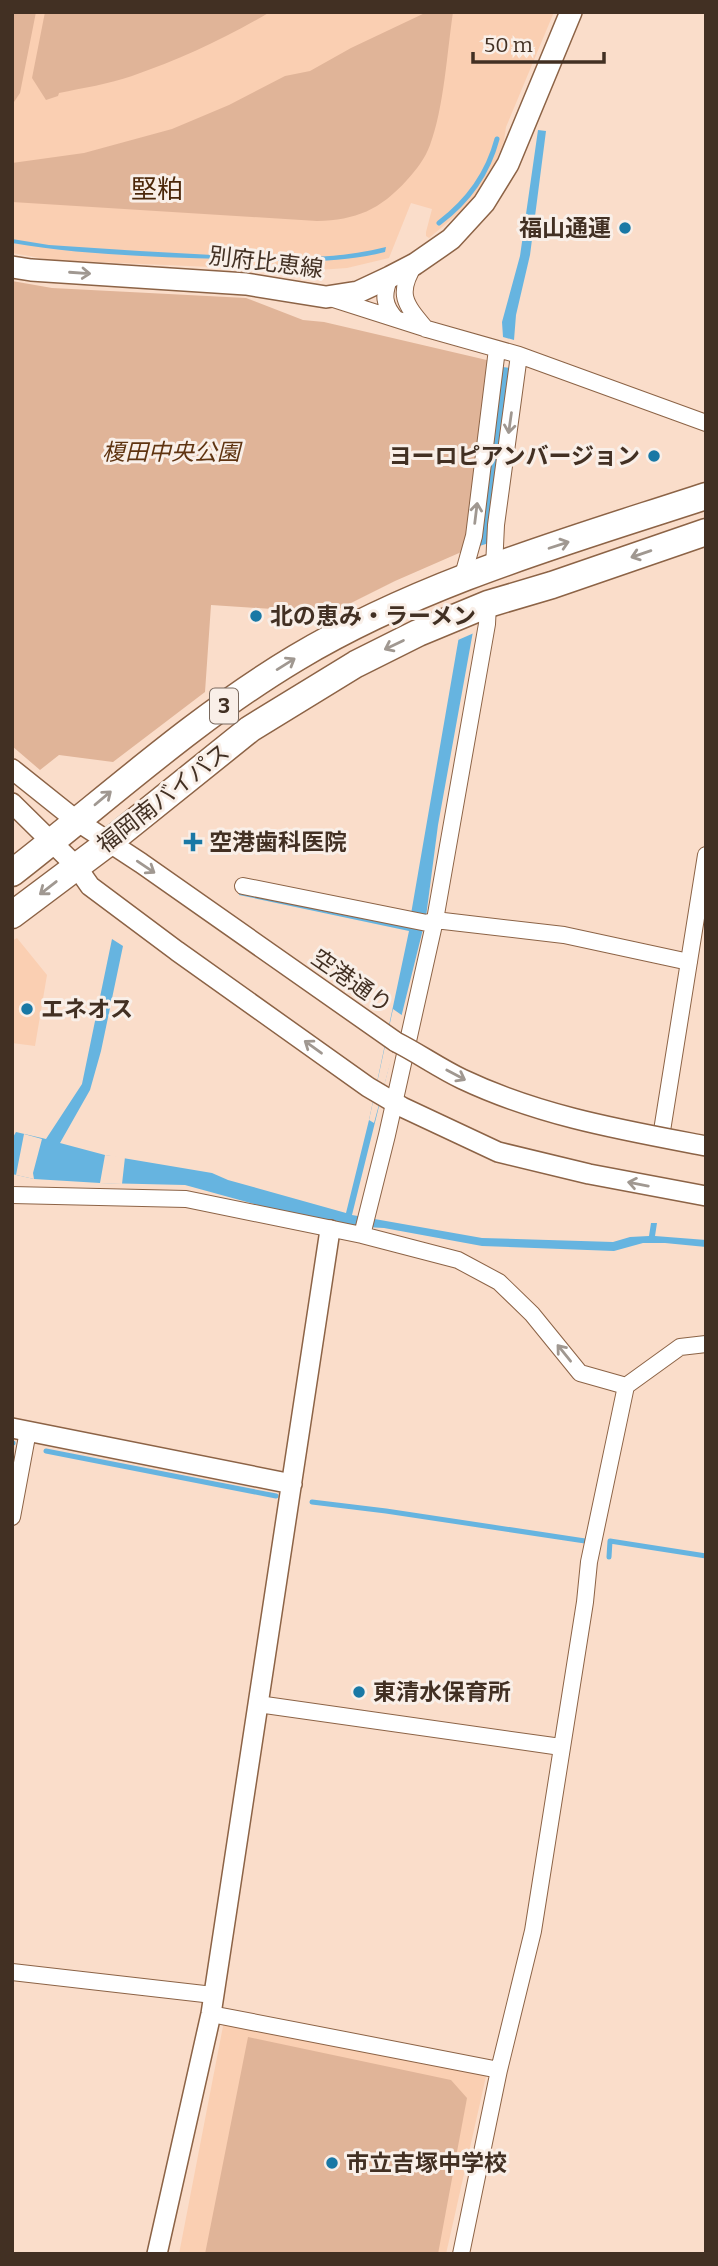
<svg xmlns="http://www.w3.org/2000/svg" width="718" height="2266" font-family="Bitter,'Noto Sans JP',serif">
<rect width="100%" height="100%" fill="#faddca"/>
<path fill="#facfb2" d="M12 12H554L506 127 504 141 495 164 483 185 466 207 429 238 426 236V232L432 209 411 203 389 258 347 268 304 271 51 260 12 253Z
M17 938 47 975 35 1046 12 1043V941Z
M224 2021 487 2072 446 2254H179Z"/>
<path fill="#e0b498" d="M12 12H36L20 93 12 105Z
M45 12H270C226 38 181 59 132 76 109 84 83 88 59 93L58 96 46 100 32 78Z
M427 12H453C447 52 444 108 430 145 425 159 416 170 407 180 380 210 356 220 317 221L12 202V163L84 153 172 129 229 105 285 76 310 71 351 48Z
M12 281 52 288 246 298 303 320 324 322 491 361 466 550 395 581 331 613 211 605 205 692 113 762 59 755 40 770 12 746Z
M248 2037 451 2080 467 2098 438 2254H205Z"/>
<path fill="#66b4e0" d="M538 130 546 131 530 255 516 315 514 340 503 337 502 322 520 256Z
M12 239 49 245C109 249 170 253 231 256 284 258 334 260 386 247L385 252C333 265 279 261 226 259 156 257 81 255 12 243Z
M503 367 511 368 489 543 438 825 426 917 352 1215 482 1238 613 1242 630 1237 649 1236 651 1223H657L655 1236 706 1240V1247L665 1243H643L614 1251 482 1246 384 1228 331 1225 185 1185 100 1183 34 1179 12 1174V1139L16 1132 46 1139 82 1084 112 939 123 946 101 1051 90 1090 60 1143 105 1155 212 1173 228 1180 346 1213 369 1120 409 931 239 895V889L411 914 476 538Z"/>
<path fill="#faddca" d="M489 543 474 633 458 640 473 548Z
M393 1009 403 1016 374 1123 369 1120Z
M24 1134 42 1139 33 1173 34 1179 16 1175Z
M105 1155 125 1157 122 1184 100 1183Z"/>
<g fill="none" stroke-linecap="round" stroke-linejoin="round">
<path stroke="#66b4e0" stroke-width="5" d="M439 223C467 202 488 173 497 139
M12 1443H13
M46 1451 276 1496
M312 1502 386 1511 585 1541
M609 1557 610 1541 706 1556"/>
<g stroke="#8c6346" stroke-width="18">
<path id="minor" d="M415 264C396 294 405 304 426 329
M390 277C383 294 383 305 396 319
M330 298 427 329 519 355 706 423
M494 567 496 525 519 355
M462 579 474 536 497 349
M243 886 427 923 435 920 564 935 689 962
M661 1137 706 855
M12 1195 186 1199 362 1235 458 1260 499 1282 532 1314 580 1373 626 1386 680 1347 706 1344
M362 1235 387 1135 435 920 487 624 488 604
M12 1517 28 1431
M258 1704 561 1747
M12 1972 213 1995
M211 2014 499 2070
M461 2254 499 2070 533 1931 585 1602 589 1562 626 1386"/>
</g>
<g stroke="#8c6346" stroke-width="22">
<path id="tertiary" d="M12 769 77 821 141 863 396 1042
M12 803 76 866 90 886 177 951 368 1087 402 1107 498 1152 589 1174 706 1196
M12 1428 292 1484
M157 2254 211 2014 330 1230"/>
</g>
<g stroke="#8c6346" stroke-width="24">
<path id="secondary" d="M12 267 31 270 246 284 326 297 358 292 390 277 415 264 451 239 484 203 508 164 571 12"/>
</g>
<g stroke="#8c6346" stroke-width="29">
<path id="trunk" d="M12 873C106 800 194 719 296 658 423 582 566 542 706 496
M12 915 108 843 250 729 356 664 418 633 488 604 552 585 706 532"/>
</g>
<use href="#minor" stroke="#fff" stroke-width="16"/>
<use href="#tertiary" stroke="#fff" stroke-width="19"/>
<use href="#secondary" stroke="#fff" stroke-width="21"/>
<use href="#trunk" stroke="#fff" stroke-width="26"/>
<g stroke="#8c6346" stroke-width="22" stroke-linecap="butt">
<path id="tertiary-bridge" d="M396 1042C418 1053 439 1068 462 1079 540 1116 622 1130 706 1146"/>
</g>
<use href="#tertiary-bridge" stroke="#fff" stroke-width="19"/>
</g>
<defs><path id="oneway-shaft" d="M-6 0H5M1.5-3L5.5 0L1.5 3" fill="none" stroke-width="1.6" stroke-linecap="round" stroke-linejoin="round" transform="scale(1.75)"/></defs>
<g stroke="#a09891">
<use href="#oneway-shaft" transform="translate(80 273) rotate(4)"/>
<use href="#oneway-shaft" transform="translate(510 423) rotate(98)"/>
<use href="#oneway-shaft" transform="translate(476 513) rotate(-83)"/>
<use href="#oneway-shaft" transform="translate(559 545) rotate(-18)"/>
<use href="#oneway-shaft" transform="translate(641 554) rotate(161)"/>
<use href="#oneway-shaft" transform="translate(394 645) rotate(154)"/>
<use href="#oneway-shaft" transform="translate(286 664) rotate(-32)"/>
<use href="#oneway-shaft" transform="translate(103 798) rotate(-40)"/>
<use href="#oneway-shaft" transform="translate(146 867) rotate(34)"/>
<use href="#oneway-shaft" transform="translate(48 888) rotate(142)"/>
<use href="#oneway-shaft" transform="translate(313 1047) rotate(-144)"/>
<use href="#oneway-shaft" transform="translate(456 1075) rotate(28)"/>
<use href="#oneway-shaft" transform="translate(638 1184) rotate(-169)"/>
<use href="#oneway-shaft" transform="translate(564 1353) rotate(-129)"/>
</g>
<g fill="#1978a5" stroke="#f9efe8" stroke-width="2.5">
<circle cx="625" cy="228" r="7"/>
<circle cx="654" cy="456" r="7"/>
<circle cx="256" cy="616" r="7"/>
<path d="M189.5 831.5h7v7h7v7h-7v7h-7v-7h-7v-7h7z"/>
<circle cx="27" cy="1009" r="7"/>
<circle cx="359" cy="1692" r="7"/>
<circle cx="332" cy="2163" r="7"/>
</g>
<g text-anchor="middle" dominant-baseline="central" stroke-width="6" stroke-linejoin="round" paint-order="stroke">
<rect fill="#f9efe8" stroke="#79695e" stroke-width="2" x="210" y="688.5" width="28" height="35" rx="5"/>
<g font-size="21" font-weight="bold" fill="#423023">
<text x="224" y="706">3</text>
</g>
<g font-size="23" font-weight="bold" fill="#423023" stroke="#f9efe8" text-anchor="start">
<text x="611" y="228" text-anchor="end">福山通運</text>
<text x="640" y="456" text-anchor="end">ヨーロピアンバージョン</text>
<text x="270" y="616">北の恵み・ラーメン</text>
<text x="209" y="842">空港歯科医院</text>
<text x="41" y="1009">エネオス</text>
<text x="373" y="1692">東清水保育所</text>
<text x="346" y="2163">市立吉塚中学校</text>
</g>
<g font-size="23" fill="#423023" stroke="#f9efe8">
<text transform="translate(266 262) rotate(7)">別府比恵線</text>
<text transform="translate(163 798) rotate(-38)">福岡南バイパス</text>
<text transform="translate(352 981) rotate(35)">空港通り</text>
</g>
<g font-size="23" font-style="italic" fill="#5f3411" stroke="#f9efe8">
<text x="171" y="452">榎田中央公園</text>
</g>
<g font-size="26" fill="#4b2709" stroke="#f9efe8">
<text x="157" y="189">堅粕</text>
</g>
</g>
<rect width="718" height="2266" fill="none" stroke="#423023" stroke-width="28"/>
<path d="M473 52v10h131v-10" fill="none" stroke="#423023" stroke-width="3.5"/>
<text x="484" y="52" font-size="21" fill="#423023" stroke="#f9efe8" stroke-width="5" paint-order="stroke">50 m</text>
</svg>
